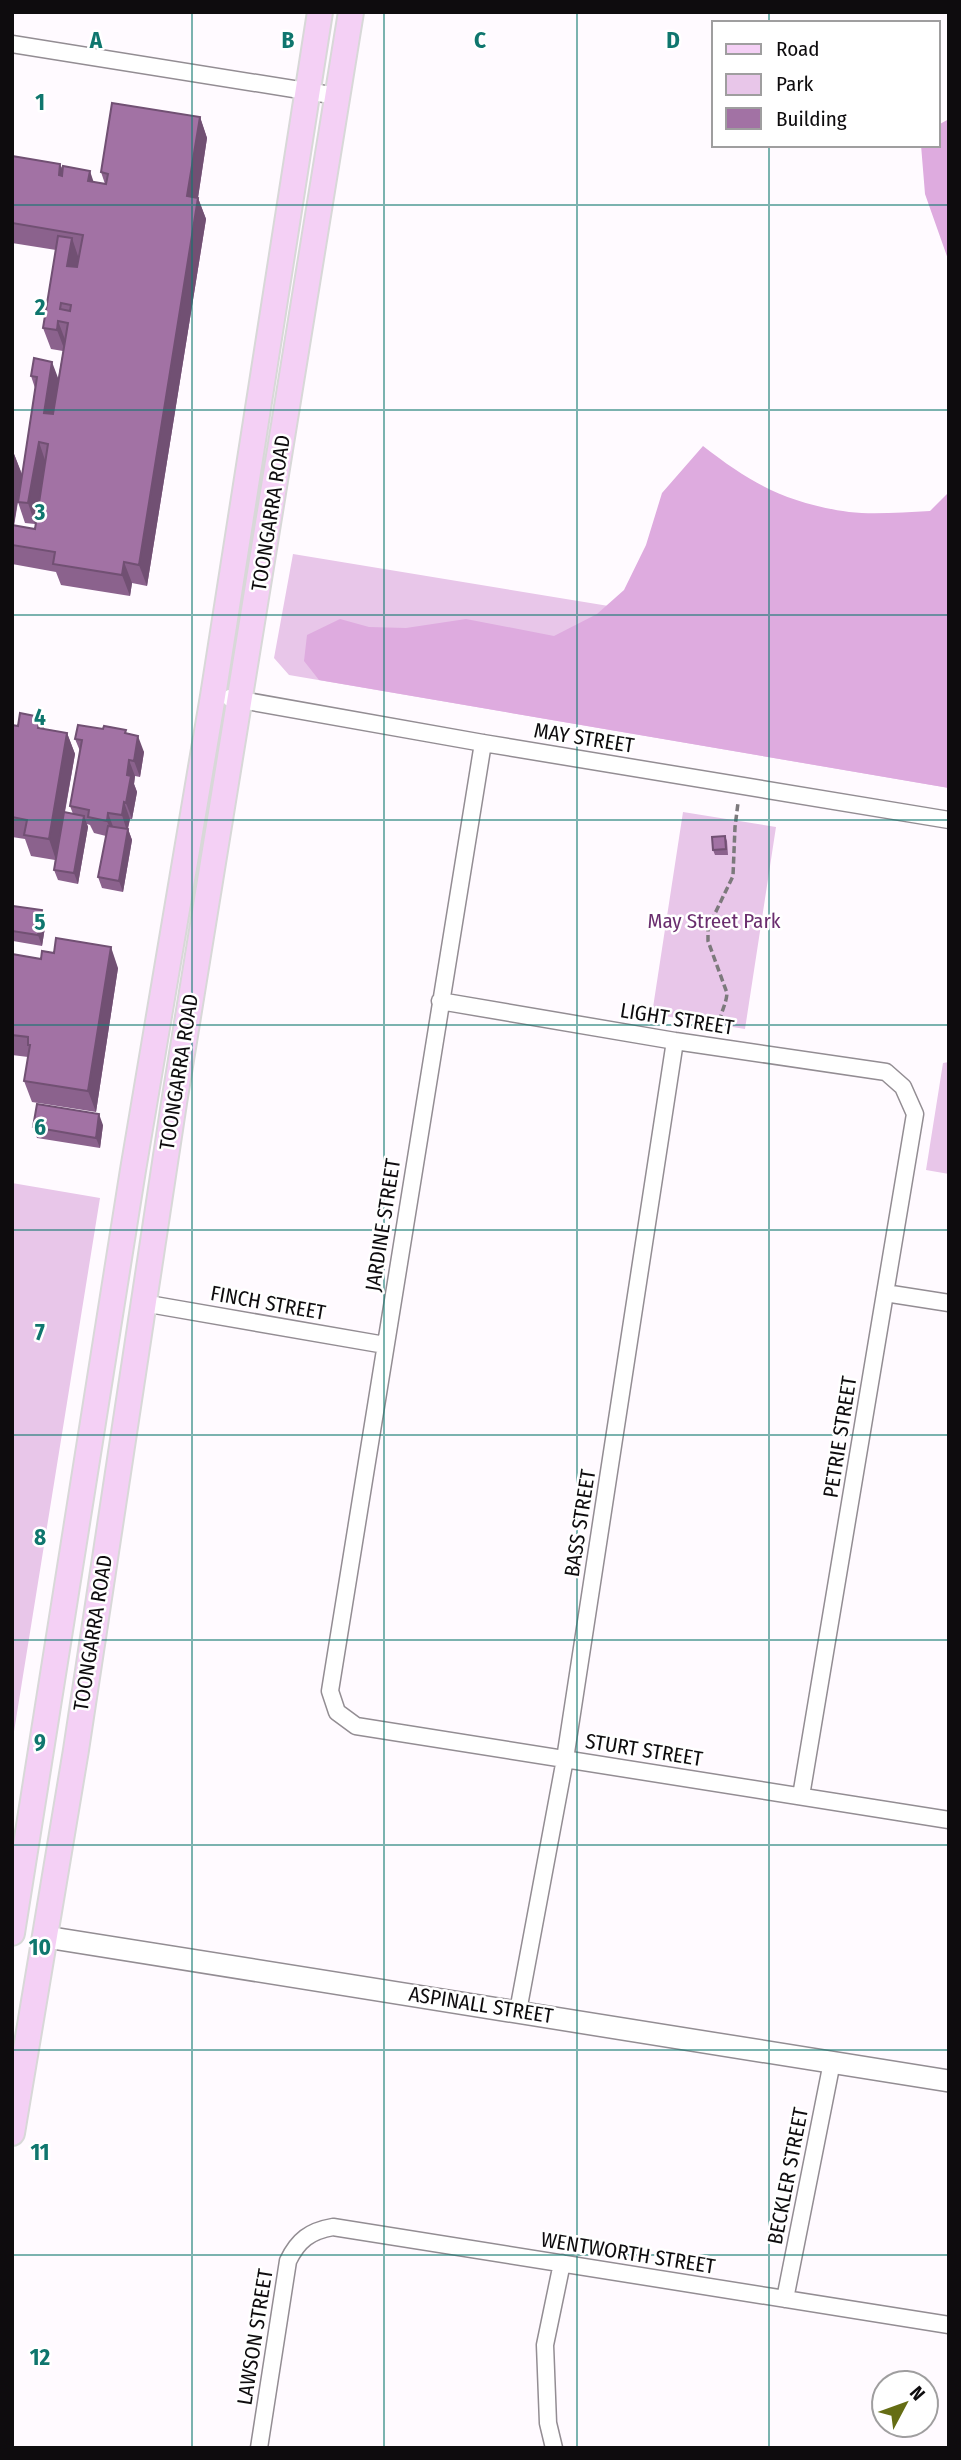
<svg xmlns="http://www.w3.org/2000/svg" width="961" height="2460" font-family="'Fira Sans Condensed',sans-serif">
<rect width="100%" height="100%" fill="#fffaff"/>
<path fill="#e8c6e9" d="M293 554 949 662V788L289 675 274 658Z
M683 812 776 827 745 1029 652 1014Z
M949 1062V1174L926 1170 943 1063Z
M12 1183 100 1198 12 1744Z"/>
<path fill="#deabdf" d="M949 119V262L925 194 921 145H938V125Z
M703 446C752 484 786 503 849 512 875 515 904 512 930 511L949 492V788L319 680 304 661 307 635 340 619 369 627 406 628 466 619 554 636 597 614 624 590 646 545 662 493Z"/>
<g fill="none" stroke-linecap="round" stroke-linejoin="round">
<g stroke="#938d93" stroke-width="19">
<path id="minor" d="M12 44 337 96
M230 698 483 743 949 820
M483 743 330 1691 337 1712 356 1726 949 1820
M440 1001 675 1041 886 1072 903 1087 915 1114 801 1796
M885 1293 949 1303
M143 1303 385 1345
M518 2011 565 1759 675 1041
M785 2299 832 2062
M259 2448 288 2261C298 2240 310 2231 333 2227L949 2325
M554 2448 548 2423 545 2345 562 2263"/>
</g>
<g stroke="#938d93" stroke-width="24">
<path id="secondary" d="M46 1937 949 2081"/>
</g>
<g stroke="#d8d8d8" stroke-width="28">
<path id="primary" d="M12 1933 133 1170 213 696 320 12
M12 2133 76 1750 174 1103 351 12"/>
</g>
<path stroke="#7c797c" stroke-width="3.5" stroke-dasharray="7 3.5" stroke-linecap="butt" d="M720 1032C717 1016 726 1008 727 993L708 941V928L733 876 735 827 738 803"/>
<use href="#minor" stroke="#fff" stroke-width="16"/>
<use href="#secondary" stroke="#fff" stroke-width="21"/>
<use href="#primary" stroke="#f4d0f5" stroke-width="24"/>
</g>
<path fill="#8b628d" fill-rule="evenodd" d="M200 117 207 138 198 198 206 219 147 586 132 583 130 596 61 585 56 572 12 564V454H14L22 474 35 388 31 376 58 379 63 351 51 349 43 328 56 250 12 243V156L60 164 63 170 94 182 105 184 101 172ZM18 502 25 523 35 524V529L14 526Z
M12 725 67 733 75 754 65 812 73 814 70 806 80 751 75 739 127 734 144 752 140 777 135 776 134 784 137 792 132 819H130L128 829 132 840 123 892 102 888 98 877 106 836 94 833 90 825 87 824 88 827 78 884 58 880 54 870 55 860 31 856 25 839 12 837Z
M725 836 727 841 728 855H715L713 850Z
M13 906 42 910 46 921 42 946 13 941Z
M12 954 41 959 118 968 96 1112 32 1102 24 1081 28 1057 12 1055Z
M103 1125 100 1148 37 1138 33 1127Z"/>
<path fill="#715073" d="M200 117 207 138 195 217 187 196Z
M60 164 68 185 59 175Z
M90 171 97 192 88 181Z
M198 198 206 219 147 586 139 565Z
M72 238 79 259 75 287 67 266Z
M58 321 66 342 65 351 57 330Z
M52 362 60 383 52 434 44 413Z
M39 442 46 463 35 524 28 503Z
M14 454 22 475 12 536V467Z
M124 562 132 583 130 596 122 575Z
M40 717 48 738 38 728Z
M67 733 75 754 56 860 49 839Z
M138 736 144 752 140 777 134 761Z
M129 760 135 776 134 784 137 792 132 819 126 803 127 775Z
M124 802 130 819 127 831 122 815Z
M108 813 114 829 113 837 107 821Z
M84 816 88 827 78 884 74 873Z
M128 829 132 840 123 892 119 881Z
M42 910 46 921 42 946 38 935Z
M111 947 118 968 96 1112 88 1091Z
M99 1114 103 1125 100 1148 96 1138Z"/>
<path fill="#a272a4" stroke="#715073" stroke-width="2" fill-rule="evenodd" d="M112 103 200 117 187 196 198 198 139 565 124 562 122 575 53 564 55 552 12 545V525L35 529 48 444 39 442 28 503 18 502 37 377 31 376 34 358 52 362 44 413 53 414 68 323 58 321 57 330 43 328 58 236 72 238 67 266 77 267 83 235 12 223V156L60 164 59 175 62 176 63 166 90 171 88 181 106 184 108 174 101 172ZM61 303 71 305 70 311 60 309Z
M20 713 40 717 38 728 67 733 49 839 24 835 27 820 12 817V725L18 726Z
M78 725 103 729 104 726 126 730 125 733 138 736 134 761 129 760 127 775 131 776 126 803 124 802 122 815 108 813 107 821 88 817 89 810 70 806 82 740 75 739Z
M64 812 84 816 74 873 54 870Z
M108 826 128 829 119 881 98 877Z
M725 836 726 849 713 850 712 837Z
M13 906 42 910 38 935 12 931Z
M56 938 111 947 88 1091 24 1081 30 1045H28V1037L12 1035V954L41 959 42 951 54 953Z
M37 1104 99 1114 96 1138 33 1127Z"/>
<path fill="none" stroke="#0f766e" stroke-width="2" stroke-opacity="0.55" d="M192 12V2448M384 12V2448M577 12V2448M769 12V23M769 145V2448M12 205H949M12 410H949M12 615H949M12 820H949M12 1025H949M12 1230H949M12 1435H949M12 1640H949M12 1845H949M12 2050H949M12 2255H949"/>
<g text-anchor="middle" dominant-baseline="central" stroke-width="5" stroke-linejoin="round" paint-order="stroke">
<g font-size="21" fill="#0e0c0e" stroke="#fff">
<text transform="translate(271 513) rotate(-81)">TOONGARRA ROAD</text>
<text transform="translate(584 738) rotate(9)">MAY STREET</text>
<text transform="translate(677 1019) rotate(9)">LIGHT STREET</text>
<text transform="translate(179 1072) rotate(-81)">TOONGARRA ROAD</text>
<text transform="translate(383 1225) rotate(-81)">JARDINE STREET</text>
<text transform="translate(268 1303) rotate(10)">FINCH STREET</text>
<text transform="translate(840 1437) rotate(-81)">PETRIE STREET</text>
<text transform="translate(580 1523) rotate(-81)">BASS STREET</text>
<text transform="translate(93 1633) rotate(-81)">TOONGARRA ROAD</text>
<text transform="translate(644 1750) rotate(9)">STURT STREET</text>
<text transform="translate(481 2005) rotate(9)">ASPINALL STREET</text>
<text transform="translate(788 2176) rotate(-79)">BECKLER STREET</text>
<text transform="translate(628 2253) rotate(9)">WENTWORTH STREET</text>
<text transform="translate(255 2337) rotate(-81)">LAWSON STREET</text>
</g>
<g font-size="21" fill="#6a2e6e" stroke="#fff">
<text x="714" y="921">May Street Park</text>
</g>
</g>
<g font-size="23" text-anchor="middle" font-weight="bold" fill="#0f766e" stroke="#fff" stroke-width="5" stroke-linejoin="round" paint-order="stroke">
<text x="96" y="48">A</text>
<text x="288" y="48">B</text>
<text x="480" y="48">C</text>
<text x="673" y="48">D</text>
<text x="40" y="110">1</text>
<text x="40" y="315">2</text>
<text x="40" y="520">3</text>
<text x="40" y="725">4</text>
<text x="40" y="930">5</text>
<text x="40" y="1135">6</text>
<text x="40" y="1340">7</text>
<text x="40" y="1545">8</text>
<text x="40" y="1750">9</text>
<text x="40" y="1955">10</text>
<text x="40" y="2160">11</text>
<text x="40" y="2365">12</text>
</g>
<rect width="961" height="2460" fill="none" stroke="#0e0c0e" stroke-width="28"/>
<rect x="712" y="21" width="228" height="126" fill="#ffffff" stroke="#9f9e9f" stroke-width="2"/>
<rect x="726" y="44" width="35" height="10" fill="#f4d0f5" stroke="#9f9e9f" stroke-width="2"/>
<text x="776" y="56" font-size="21" fill="#0e0c0e">Road</text>
<rect x="726" y="74" width="35" height="21" fill="#e8c6e9" stroke="#9f9e9f" stroke-width="2"/>
<text x="776" y="91" font-size="21" fill="#0e0c0e">Park</text>
<rect x="726" y="108" width="35" height="21" fill="#a272a4" stroke="#9f9e9f" stroke-width="2"/>
<text x="776" y="126" font-size="21" fill="#0e0c0e">Building</text>
<g transform="translate(905 2404) rotate(49)"><circle r="33" fill="#ffffff" stroke="#9f9e9f" stroke-width="2"/>
<path d="M0-5L12 26L0 18L-12 26Z" fill="#656d14"/>
<text y="-10" font-size="19" font-weight="bold" text-anchor="middle" fill="#0e0c0e">N</text>
</g>
</svg>
